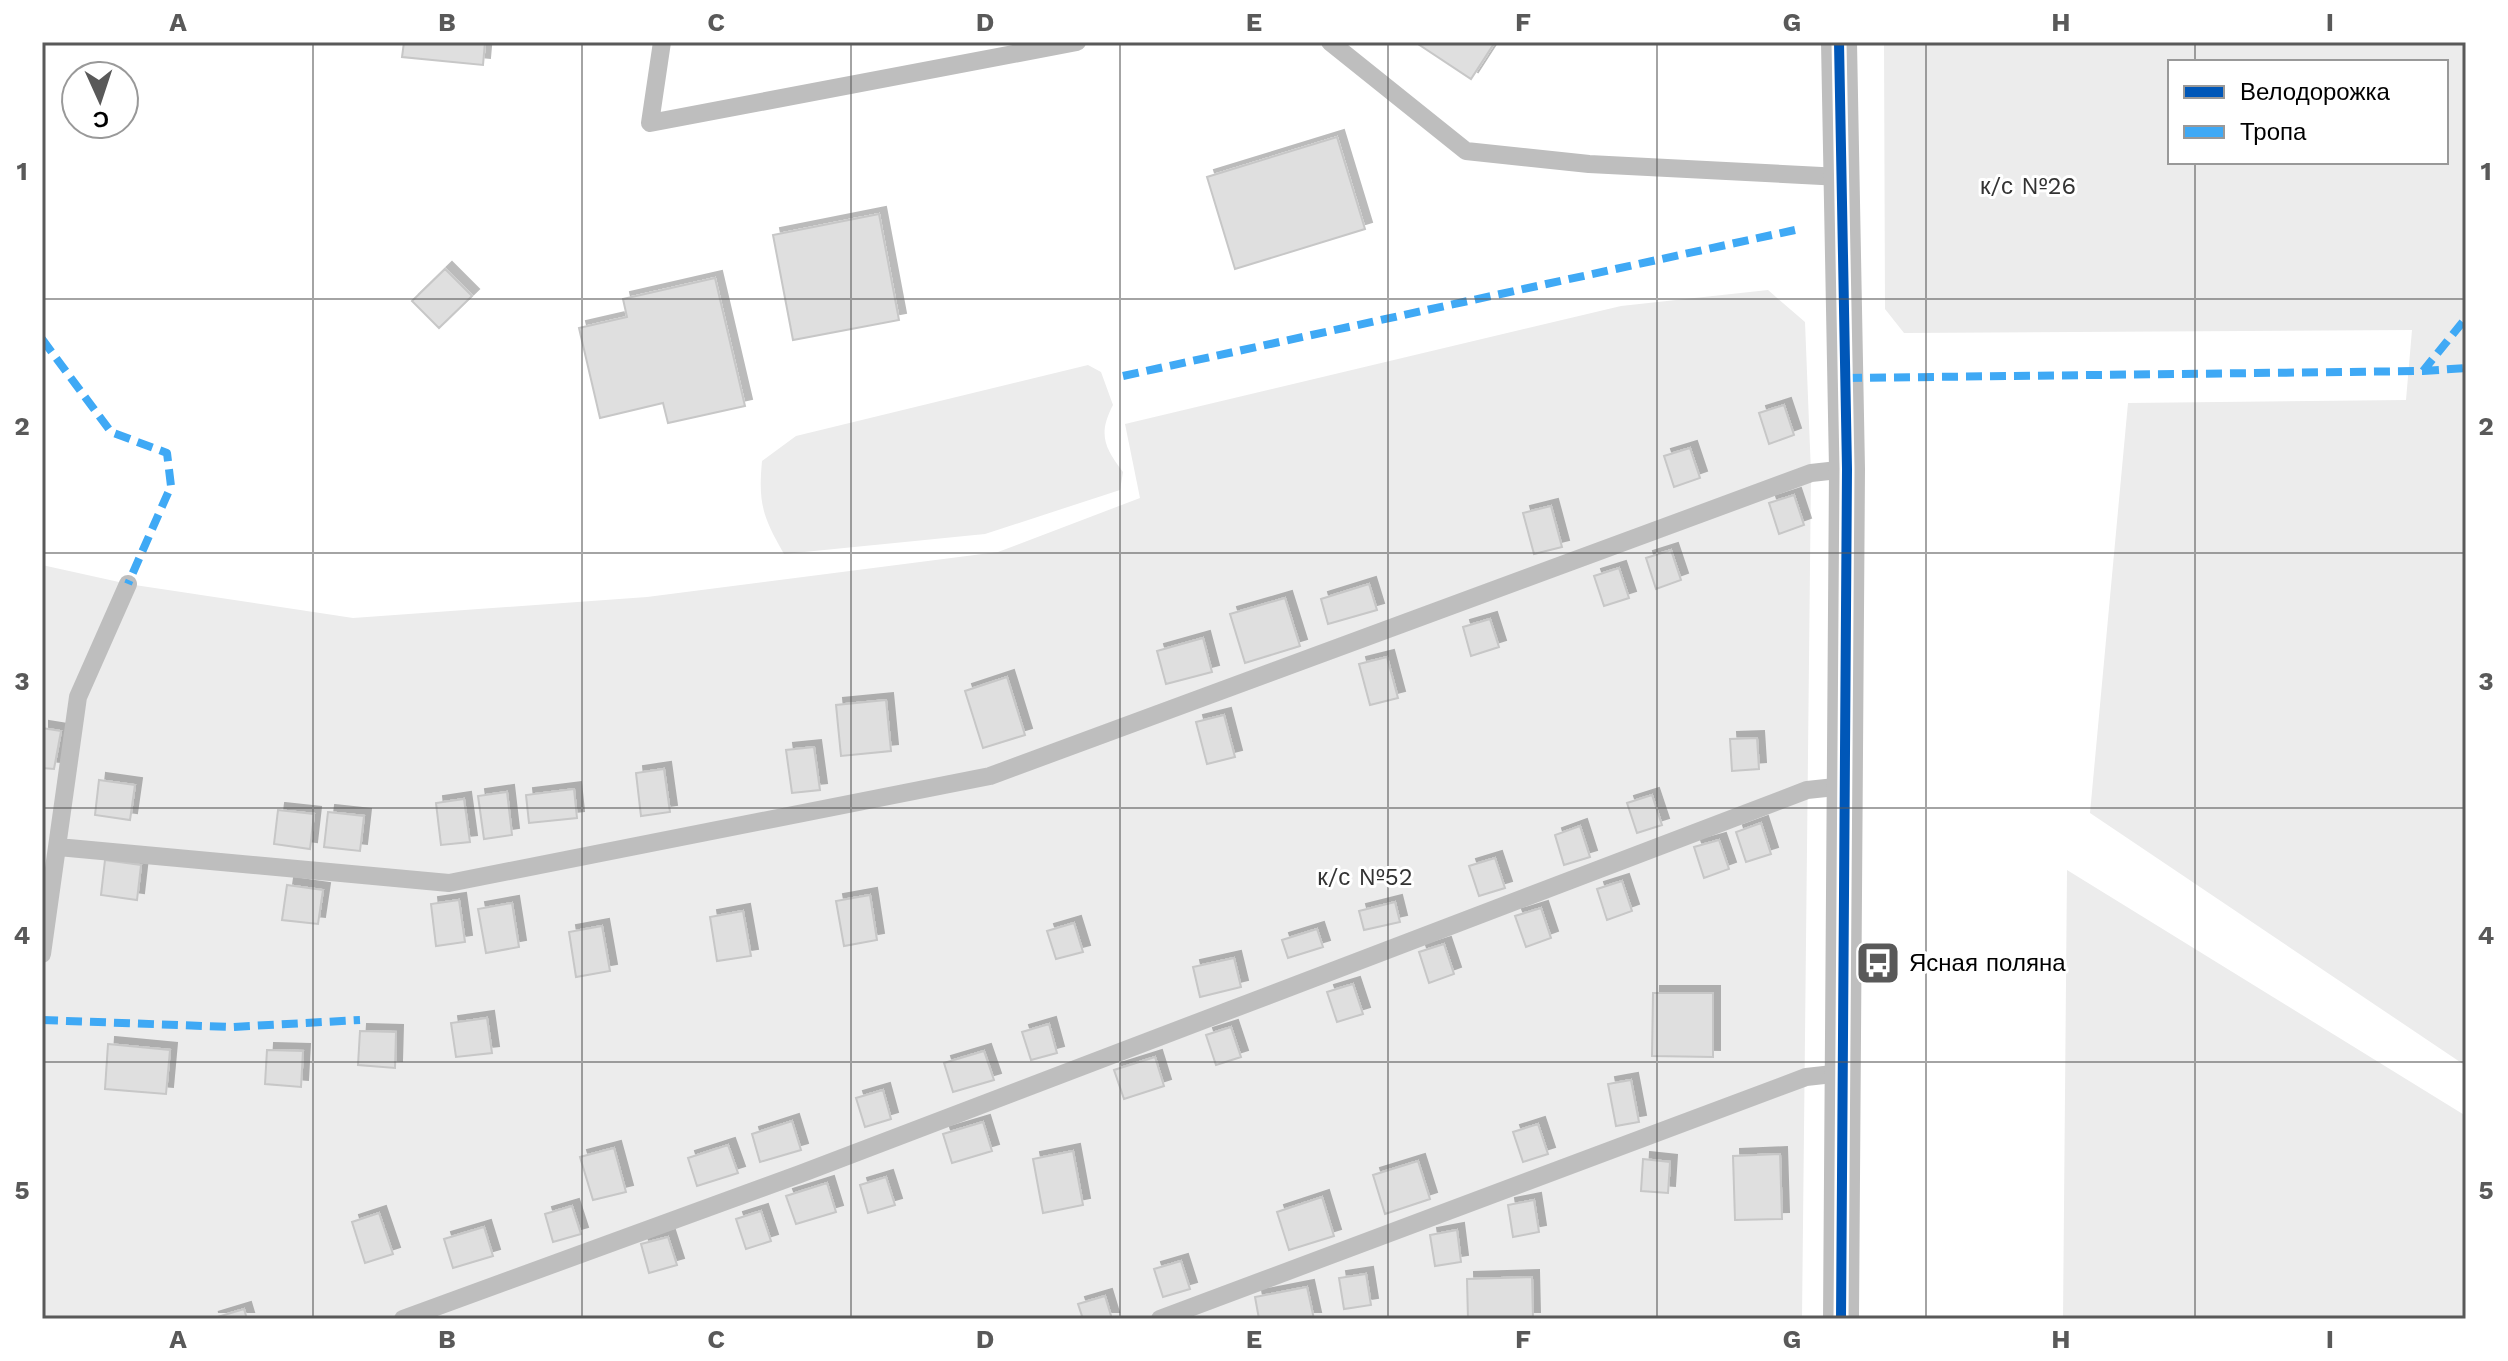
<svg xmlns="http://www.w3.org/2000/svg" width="2508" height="1361" font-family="'Work Sans',sans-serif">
<defs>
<filter id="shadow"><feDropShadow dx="7" dy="-7" stdDeviation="0" flood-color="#0004"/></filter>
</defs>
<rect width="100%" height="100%" fill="#fff"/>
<path fill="#ececec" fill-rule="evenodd" d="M1884 42H2466V1066L2090 813 2128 403 2406 400 2412 330 1904 333 1885 309ZM2170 62H2446V162H2170Z
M1768 290 1805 322 1811 473 1802 1319H42V565L128 584 353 618 647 597 998 552 1140 498 1125 424 1621 306Z
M1088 365 1101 372 1113 405C1098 434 1104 447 1123 472L1120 490 985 534 784 554C763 517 758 504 762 461L796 436Z
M2067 870 2466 1116V1319H2063Z"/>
<path fill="#dfdfdf" stroke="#c7c7c7" stroke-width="2" filter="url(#shadow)" d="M404 42H485L483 65 402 57Z
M1415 42H1495L1471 79Z
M1337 137 1365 229 1235 269 1207 177Z
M879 214 899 320 793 340 773 235Z
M445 269 472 296 439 328 412 301Z
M715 278 745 406 668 423 663 403 600 418 579 328 627 317 623 299Z
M1784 405 1794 435 1769 444 1759 413Z
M1690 448 1700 478 1674 487 1664 456Z
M1794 495 1804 525 1779 534 1769 503Z
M1551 506 1562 547 1534 554 1523 513Z
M1671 550 1681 580 1656 589 1646 558Z
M1619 568 1629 598 1604 606 1594 576Z
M1369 584 1377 610 1328 624 1321 599Z
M1285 598 1300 646 1245 663 1230 614Z
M1490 619 1499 647 1471 656 1463 627Z
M1203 638 1212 672 1166 684 1157 651Z
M1387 657 1398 698 1370 705 1359 664Z
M1007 677 1025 735 983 748 965 691Z
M886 700 891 751 841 756 836 705Z
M1224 715 1235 757 1207 764 1196 722Z
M42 728 61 731 54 769 42 768Z
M1757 738 1759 769 1732 771 1730 739Z
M814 747 820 790 792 793 786 750Z
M664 769 670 812 641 816 636 773Z
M99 780 135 785 130 820 95 815Z
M574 789 577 818 529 823 526 795Z
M507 792 512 835 484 839 478 796Z
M1652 795 1662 825 1637 833 1627 803Z
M464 799 470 842 441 845 436 803Z
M278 810 314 814 310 849 274 844Z
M328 812 364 816 360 851 324 847Z
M1761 823 1771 854 1746 862 1736 832Z
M1580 826 1590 857 1564 865 1555 835Z
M1719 840 1729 869 1704 878 1694 847Z
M1495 858 1505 888 1479 896 1469 866Z
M105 860 141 865 137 900 101 895Z
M1622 881 1632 911 1607 920 1597 889Z
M287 885 323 890 318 924 282 920Z
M870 895 877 940 844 946 836 901Z
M459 900 465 942 436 946 431 904Z
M1395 902 1400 922 1364 930 1359 911Z
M512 903 519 947 486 953 478 909Z
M1541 908 1551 938 1526 947 1515 916Z
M743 911 751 956 717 961 710 917Z
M1074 923 1083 952 1056 959 1047 931Z
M602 926 610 971 576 977 569 932Z
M1317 929 1323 947 1288 958 1282 940Z
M1444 944 1454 974 1429 983 1419 952Z
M1234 958 1241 987 1200 997 1193 967Z
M1353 984 1363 1014 1337 1022 1327 992Z
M1653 993H1713V1057L1652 1056Z
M487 1018 492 1053 456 1057 451 1023Z
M1049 1024 1057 1053 1031 1060 1022 1032Z
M1231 1027 1241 1057 1216 1065 1206 1035Z
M360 1031 396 1032 395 1068 358 1065Z
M108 1044 170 1050 166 1094 105 1089Z
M267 1050 303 1051 301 1087 265 1084Z
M984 1051 994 1080 953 1092 944 1063Z
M1155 1057 1164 1086 1124 1099 1114 1070Z
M1631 1080 1639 1122 1616 1126 1608 1084Z
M883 1090 891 1119 865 1127 856 1098Z
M792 1121 801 1150 760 1162 752 1134Z
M983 1122 992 1151 952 1163 943 1134Z
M1538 1124 1548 1154 1523 1162 1513 1132Z
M728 1145 738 1173 697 1186 688 1158Z
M614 1148 626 1192 593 1200 580 1157Z
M1073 1151 1083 1205 1043 1213 1033 1159Z
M1780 1154 1782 1219 1735 1220 1733 1156Z
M1643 1159 1670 1162 1668 1193 1641 1191Z
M1418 1161 1430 1199 1385 1214 1373 1175Z
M886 1177 895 1205 868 1213 860 1185Z
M827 1183 836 1212 796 1224 786 1196Z
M1322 1197 1334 1236 1289 1250 1277 1212Z
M1534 1200 1539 1232 1513 1237 1508 1205Z
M572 1206 581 1234 553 1242 545 1214Z
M761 1211 771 1241 746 1249 736 1219Z
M379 1213 393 1254 365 1263 352 1222Z
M484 1227 493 1256 453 1268 444 1239Z
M1457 1230 1461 1262 1435 1266 1430 1235Z
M668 1237 677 1265 649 1273 641 1244Z
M1181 1261 1190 1289 1163 1297 1154 1269Z
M1366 1274 1371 1305 1344 1309 1339 1278Z
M1532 1277 1533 1319H1468L1467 1279Z
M1307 1287 1314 1319H1259L1255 1297Z
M1105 1296 1112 1319H1083L1078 1304Z
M244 1309 247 1319H211Z"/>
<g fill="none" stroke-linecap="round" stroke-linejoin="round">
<path stroke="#bebebe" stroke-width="18" d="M662 42 650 123 1077 42
M1330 42 1466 151 1589 164 1841 177
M58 847 449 883 990 776 1811 473 1847 469
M42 954 78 697 128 584
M403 1319 800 1174 1807 790 1845 786
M1160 1319 1806 1077 1842 1073"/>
<path stroke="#bebebe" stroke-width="36" d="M1839 42 1847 469 1841 1319"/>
<path stroke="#3fa9f5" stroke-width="8" stroke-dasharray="16 8" stroke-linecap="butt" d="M42 339 111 432 167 453 171 486 128 584
M2423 371 2466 368
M1123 376 1795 230
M1846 378 2423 371 2466 318
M42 1020 232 1027 360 1020"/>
<g stroke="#fff" stroke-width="15">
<path id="cycleway" d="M1839 42 1847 469 1841 1319"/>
</g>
<use href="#cycleway" stroke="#0057b8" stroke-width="10"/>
</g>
<path fill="none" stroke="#595959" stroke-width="2" stroke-opacity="0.55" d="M313 42V1319M582 42V1319M851 42V1319M1120 42V1319M1388 42V1319M1657 42V1319M1926 42V1319M2195 42V62M2195 162V1319M42 299H2466M42 553H2466M42 808H2466M42 1062H2466"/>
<defs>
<g id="bus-square" transform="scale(2.3)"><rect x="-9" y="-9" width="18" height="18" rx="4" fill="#595959" stroke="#fff"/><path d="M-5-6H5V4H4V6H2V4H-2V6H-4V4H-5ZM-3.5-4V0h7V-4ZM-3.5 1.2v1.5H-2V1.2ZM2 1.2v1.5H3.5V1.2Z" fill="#fff"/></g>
</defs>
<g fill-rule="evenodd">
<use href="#bus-square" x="1878" y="963"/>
</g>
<g text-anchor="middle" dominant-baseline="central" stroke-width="6" stroke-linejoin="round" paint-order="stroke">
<g font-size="24" fill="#333" stroke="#fff">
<text x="2028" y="186">к/с №26</text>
<text x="1365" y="877">к/с №52</text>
</g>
<g font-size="24" fill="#000" stroke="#fff" text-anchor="start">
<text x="1909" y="963">Ясная поляна</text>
</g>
</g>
<rect width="2508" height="1361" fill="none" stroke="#ffffff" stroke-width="88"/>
<rect x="2168" y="60" width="280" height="104" fill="#ffffff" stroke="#999999" stroke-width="2"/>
<rect x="2184" y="86" width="40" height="12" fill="#0057b8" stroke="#999999" stroke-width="2"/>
<text x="2240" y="100" font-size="24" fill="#000000">Велодорожка</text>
<rect x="2184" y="126" width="40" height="12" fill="#3fa9f5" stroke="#999999" stroke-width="2"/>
<text x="2240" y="140" font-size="24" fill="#000000">Тропа</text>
<g transform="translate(100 100) rotate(177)"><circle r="38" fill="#ffffff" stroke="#999999" stroke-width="2"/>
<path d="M0-6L14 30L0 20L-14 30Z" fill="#595959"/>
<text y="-12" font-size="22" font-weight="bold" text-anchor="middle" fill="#000000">С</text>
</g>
<rect x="44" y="44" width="2420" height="1273" fill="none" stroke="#595959" stroke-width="3"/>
<g font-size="26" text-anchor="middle" font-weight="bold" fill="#595959">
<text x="178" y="31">A</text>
<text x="447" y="31">B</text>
<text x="716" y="31">C</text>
<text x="985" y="31">D</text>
<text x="1254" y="31">E</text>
<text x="1523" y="31">F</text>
<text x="1792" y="31">G</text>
<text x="2061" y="31">H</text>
<text x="2330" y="31">I</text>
<text x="22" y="180">1</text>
<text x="2486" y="180">1</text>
<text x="22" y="435">2</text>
<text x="2486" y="435">2</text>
<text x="22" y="690">3</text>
<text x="2486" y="690">3</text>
<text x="22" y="944">4</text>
<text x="2486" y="944">4</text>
<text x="22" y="1199">5</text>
<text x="2486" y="1199">5</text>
<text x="178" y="1348">A</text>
<text x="447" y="1348">B</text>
<text x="716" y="1348">C</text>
<text x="985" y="1348">D</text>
<text x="1254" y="1348">E</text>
<text x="1523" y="1348">F</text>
<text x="1792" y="1348">G</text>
<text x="2061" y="1348">H</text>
<text x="2330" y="1348">I</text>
</g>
</svg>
